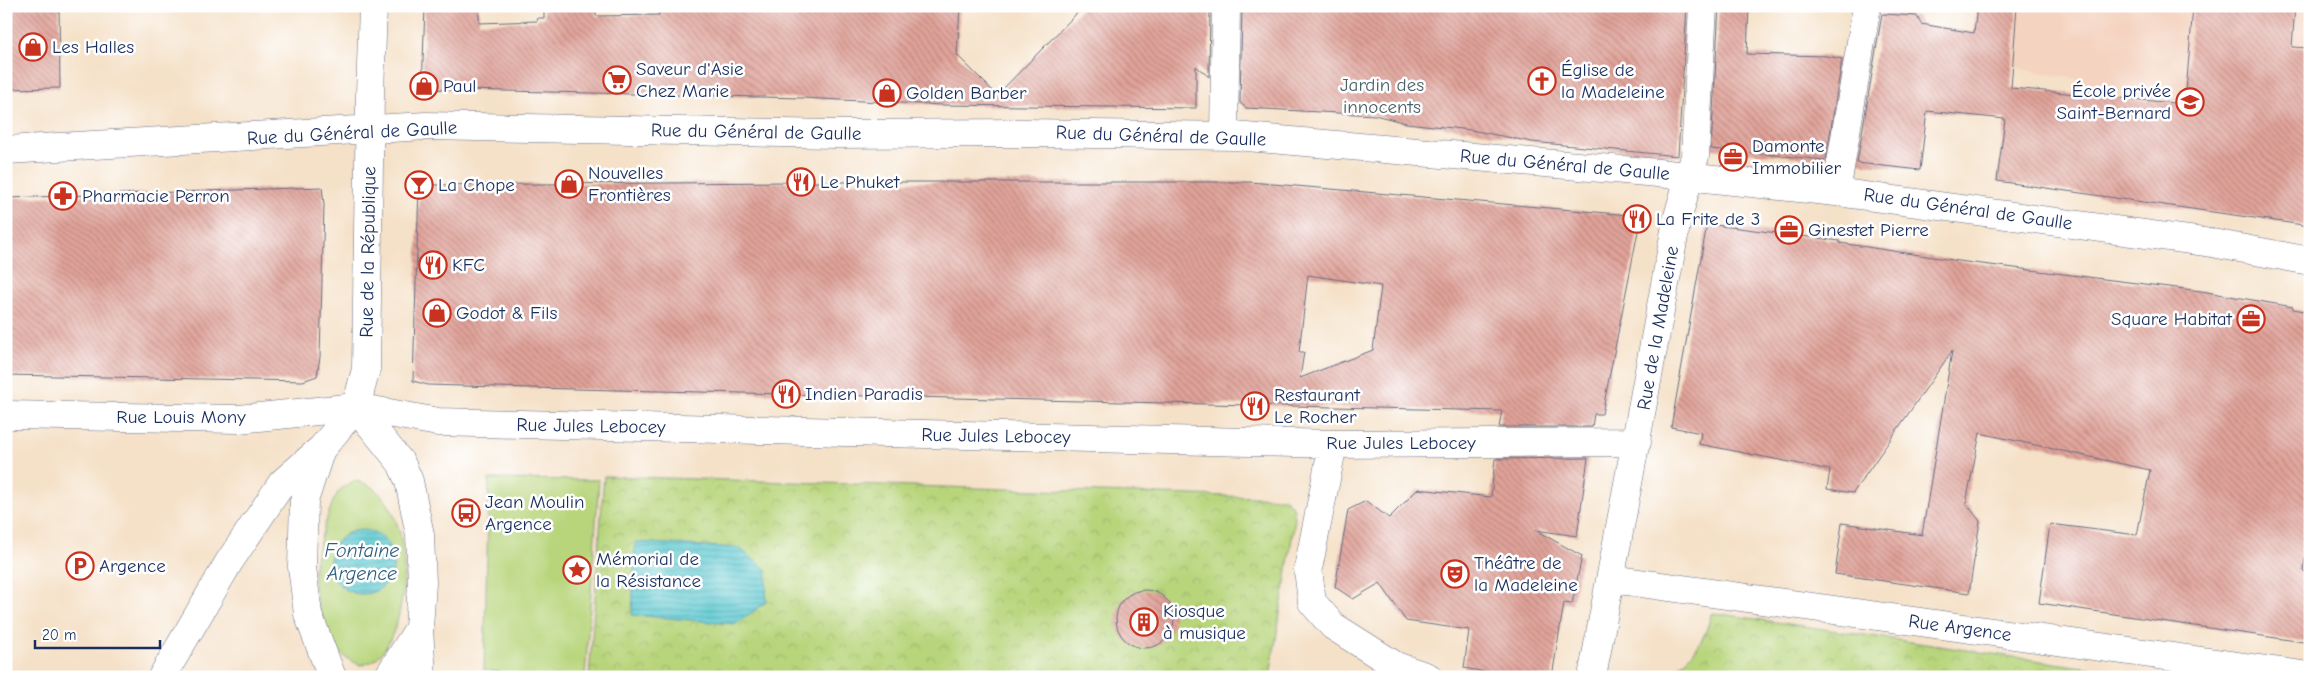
<svg xmlns="http://www.w3.org/2000/svg" width="2316" height="683" font-family="'Comic Neue',sans-serif">
<defs>
<pattern id="park-crowns" width="20" height="18" patternUnits="userSpaceOnUse" patternTransform="scale(1.25)"><rect width="20" height="18" fill="#b8d57b"/><path d="M2 6a3 3 0 1 1 6 0M12 15a3 3 0 1 1 6 0" fill="none" stroke="#9eb76d"/></pattern>
<pattern id="water-rules" width="6" height="5" patternUnits="userSpaceOnUse" patternTransform="scale(1.25)"><rect width="6" height="5" fill="#5dcad1"/><path d="M0 2.5h6" fill="none" stroke="#4ca4ad"/></pattern>
<pattern id="building-back-hatch" width="6" height="6" patternUnits="userSpaceOnUse" patternTransform="scale(1.25)"><rect width="6" height="6" fill="#e1a399"/><path d="M-1 5l2 2M0 0l6 6M5-1l2 2" fill="none" stroke="#b68580"/></pattern>
</defs>
<rect width="100%" height="100%" fill="#fff"/>
<filter id="ink" filterUnits="userSpaceOnUse"><feTurbulence type="fractalNoise" baseFrequency=".02" numOctaves="2"/><feDisplacementMap in="SourceGraphic" scale="10" xChannelSelector="R" yChannelSelector="G"/><feConvolveMatrix kernelMatrix="1 2 1 2 8 2 1 2 1" color-interpolation-filters="sRGB"/></filter>
<filter id="wash" filterUnits="userSpaceOnUse"><feTurbulence type="fractalNoise" baseFrequency=".0096" numOctaves="4" result="noise"/><feDisplacementMap in="SourceGraphic" scale="20" xChannelSelector="R" yChannelSelector="G"/><feGaussianBlur stdDeviation="1.12" result="paint"/><feColorMatrix in="noise" values="0 0 0 0 0 0 0 0 0 0 0 0 0 0 0 0 0 1.4 0 .05"/><feComposite in="paint" operator="in"/></filter>
<g filter="url(#wash)">
<rect width="100%" height="100%" fill="#f5e1c8"/>
<path fill="#f4d3c0" d="M2017 6H2310V118L2242 111 2232 216 2064 190 2071 94 2077 79 2013 67Z"/>
<path fill="#b8d57b" stroke="#6a826c" fill-rule="evenodd" d="M489 479 599 480 585 677H536L484 670Z
M356 481C418 492 415 626 375 660 371 662 365 664 361 665 352 662 345 658 338 651 323 635 312 590 314 569 316 554 321 538 325 524 332 505 335 486 356 481ZM353 530 391 548C400 573 384 590 360 594L333 577C326 555 332 541 353 530Z"/>
<path fill="url(#park-crowns)" stroke="#6a826c" d="M604 476 1285 498 1294 509 1295 519 1270 677H589Z
M1714 613 2150 677H1654C1685 670 1705 644 1711 614Z"/>
<path fill="url(#water-rules)" stroke="#3c7c98" d="M330 562a32 32 0 1 1 64 0a32 32 0 1 1-64 0Z
M635 542 739 548 767 570 766 602 736 624 632 615Z"/>
<g id="blocks">
<path fill="url(#building-back-hatch)" fill-rule="evenodd" d="M6 6H59L60 88 6 89Z
M425 6H479V23L537 21 538 18H544V6H583L596 9V16L659 15V6H960L957 55 997 95 1084 6H1210L1209 77 1196 66V108L941 105 802 98 422 89Z
M1242 6H1687L1678 156 1532 142 1471 130 1406 123 1375 115 1246 108 1240 103Z
M1719 6H1749L1747 54 1827 56 1842 59 1826 160 1711 149Z
M1977 6H2017L2011 88 2185 104 2193 6H2295L2292 47 2310 48V226L1997 181 2005 119 1927 111 1920 170 1857 163 1882 14 1917 16 1921 24 1974 33Z
M789 182H1250L1641 216 1602 414H1594L1592 427H1499L1502 411 532 388 428 385 413 381 419 185ZM1308 275 1381 286 1373 350 1300 378 1304 352H1299Z
M322 187 324 205 320 357 317 376 303 381 6 375V198Z
M1707 224 1840 241V243L1966 262 2201 291 2293 307V309L2310 312V533L2303 571 2310 572V643L2039 603 2050 524 2137 535 2150 470 1980 433 1966 503 1980 521 1969 593 1835 574 1842 523 1922 535 1952 351 1853 493 1827 489 1830 470 1699 444 1701 433 1671 427Z
M1588 458 1577 536 1535 530 1582 556 1572 604 1564 603 1552 677H1512L1464 668 1469 630 1406 621 1380 583 1353 599 1335 587 1348 510 1366 501 1389 518 1418 489 1491 497 1495 459Z
M1116 619a29 29 0 1 1 58 0a29 29 0 1 1-58 0Z"/>
</g>
</g>
<g filter="url(#ink)">
<use href="#blocks" fill-opacity="0" stroke="#676d83" stroke-width="1"/>
<g fill="none" stroke-linecap="round" stroke-linejoin="round">
<g stroke="#676d83" stroke-width="29">
<path id="minor" d="M1224 135 1226 6
M6 150 426 126 835 134 1024 133 1235 136 1658 173 1836 192 2212 243 2310 261
M1836 192 1867 6
M356 407 401 463 409 481 420 535 422 583 419 628 422 677
M6 415 239 419 356 407 438 422 1333 444 1637 442
M1333 444 1308 569 1312 602 1333 626 1396 666 1428 677
M321 449 304 501 302 567 308 614 332 677
M1611 579 2310 676
M162 677 229 562 282 483 322 448 356 407 366 369 370 94 373 6
M388 677 419 628
M1592 677 1677 220 1695 156 1703 6"/>
</g>
<use href="#minor" stroke="#fff" stroke-width="28"/>
</g>
</g>
<defs>
<g id="shop-ring" transform="scale(1.4375)"><circle r="9.5" fill="#fff" stroke="#c8321e" stroke-width="1.5"/><path d="M-5-2.5h2.3a2.7 3.5 0 0 1 5.4 0H5L5.5 6h-11ZM-1.5-2.5h3a1.5 2.3 0 0 0-3 0Z" fill="#c8321e"/></g>
<g id="supermarket-ring" transform="scale(1.4375)"><circle r="9.5" fill="#fff" stroke="#c8321e" stroke-width="1.5"/><path d="M-6-5.5h2.5l.6 2H6L4.5 2H-2.5L-4.4-4H-6ZM-1.5 3.2a1.3 1.3 0 1 0 .1 0ZM3 3.2a1.3 1.3 0 1 0 .1 0Z" fill="#c8321e"/></g>
<g id="church-ring" transform="scale(1.4375)"><circle r="9.5" fill="#fff" stroke="#c8321e" stroke-width="1.5"/><path d="M-1.2-6h2.4v3.5h3.3v2.4h-3.3V6h-2.4V-.1h-3.3v-2.4h3.3Z" fill="#c8321e"/></g>
<g id="school-ring" transform="scale(1.4375)"><circle r="9.5" fill="#fff" stroke="#c8321e" stroke-width="1.5"/><path d="M0-5L7-2L0 1L-7-2ZM-4 1L0 2.5L4 1V4Q0 6-4 4Z" fill="#c8321e"/></g>
<g id="office-ring" transform="scale(1.4375)"><circle r="9.5" fill="#fff" stroke="#c8321e" stroke-width="1.5"/><path d="M-6-3h4V-5.5h4V-3h4V5H-6ZM-1-4.5V-3h2v-1.5ZM-6 0V1H6V0Z" fill="#c8321e"/></g>
<g id="restaurant-ring" transform="scale(1.4375)"><circle r="9.5" fill="#fff" stroke="#c8321e" stroke-width="1.5"/><path d="M-5-6h1v4h1v-4h1v4h1v-4h1v5L-1.5 .5V6h-2V.5L-5-1ZM5-6V6H3V1.5H1.5Q1.5-4 5-6Z" fill="#c8321e"/></g>
<g id="bar-ring" transform="scale(1.4375)"><circle r="9.5" fill="#fff" stroke="#c8321e" stroke-width="1.5"/><path d="M-6-5H6L.8 .8V4.5H3.5V6h-7V4.5H-.8V.8Z" fill="#c8321e"/></g>
<g id="pharmacy-ring" transform="scale(1.4375)"><circle r="9.5" fill="#fff" stroke="#c8321e" stroke-width="1.5"/><path d="M-2-6h4v4h4v4h-4v4h-4v-4h-4v-4h4Z" fill="#c8321e"/></g>
<g id="bus-ring" transform="scale(1.4375)"><circle r="9.5" fill="#fff" stroke="#c8321e" stroke-width="1.5"/><path d="M-5-6H5V4H4V6H2V4H-2V6H-4V4H-5ZM-3.5-4V0h7V-4ZM-3.5 1.2v1.5H-2V1.2ZM2 1.2v1.5H3.5V1.2Z" fill="#c8321e"/></g>
<g id="parking-ring" transform="scale(1.4375)"><circle r="9.5" fill="#fff" stroke="#c8321e" stroke-width="1.5"/><path d="M-3.5-5.5H1a3.5 3.5 0 0 1 0 7H-1V5.5H-3.5ZM-1-3.4V-.6H.8a1.4 1.4 0 0 0 0-2.8Z" fill="#c8321e"/></g>
<g id="sight-ring" transform="scale(1.4375)"><circle r="9.5" fill="#fff" stroke="#c8321e" stroke-width="1.5"/><path d="M0-6L1.8-2.2L6-1.7L2.9 1.2L3.7 5.4L0 3.3L-3.7 5.4L-2.9 1.2L-6-1.7L-1.8-2.2Z" fill="#c8321e"/></g>
<g id="theatre-ring" transform="scale(1.4375)"><circle r="9.5" fill="#fff" stroke="#c8321e" stroke-width="1.5"/><path d="M-5-5.5Q0-4 5-5.5V0Q5 5 0 6Q-5 5-5 0ZM-3.3-2.5H-1v1.5H-3.3ZM1-2.5H3.3v1.5H1ZM-2.8 1Q0 5.5 2.8 1Z" fill="#c8321e"/></g>
<g id="building-ring" transform="scale(1.4375)"><circle r="9.5" fill="#fff" stroke="#c8321e" stroke-width="1.5"/><path d="M-4-6H4V6H1V3H-1V6H-4ZM-2.5-4.3h1.7v1.8h-1.7ZM.8-4.3h1.7v1.8H.8ZM-2.5-1h1.7V.8h-1.7ZM.8-1h1.7V.8H.8Z" fill="#c8321e"/></g>
</defs>
<g fill-rule="evenodd">
<use href="#shop-ring" x="33" y="47"/>
<use href="#supermarket-ring" x="617" y="80"/>
<use href="#church-ring" x="1542" y="81"/>
<use href="#shop-ring" x="424" y="86"/>
<use href="#shop-ring" x="887" y="93"/>
<use href="#school-ring" x="2190" y="102"/>
<use href="#office-ring" x="1733" y="157"/>
<use href="#restaurant-ring" x="801" y="182"/>
<use href="#shop-ring" x="569" y="184"/>
<use href="#bar-ring" x="419" y="185"/>
<use href="#pharmacy-ring" x="63" y="196"/>
<use href="#restaurant-ring" x="1637" y="219"/>
<use href="#office-ring" x="1789" y="230"/>
<use href="#restaurant-ring" x="433" y="265"/>
<use href="#shop-ring" x="437" y="313"/>
<use href="#office-ring" x="2251" y="319"/>
<use href="#restaurant-ring" x="786" y="394"/>
<use href="#restaurant-ring" x="1255" y="406"/>
<use href="#bus-ring" x="466" y="513"/>
<use href="#parking-ring" x="80" y="566"/>
<use href="#sight-ring" x="577" y="570"/>
<use href="#theatre-ring" x="1455" y="574"/>
<use href="#building-ring" x="1144" y="622"/>
</g>
<g text-anchor="middle" dominant-baseline="central" stroke-width="5" stroke-linejoin="round" paint-order="stroke">
<g font-size="19" fill="#1b2f5e" stroke="#fff" text-anchor="start">
<text x="52" y="47">Les Halles</text>
<text x="636" y="69">Saveur d'Asie<tspan x="636" dy="22">Chez Marie</tspan></text>
<text x="1561" y="70">Église de<tspan x="1561" dy="22">la Madeleine</tspan></text>
<text x="443" y="86">Paul</text>
<text x="2171" y="91" text-anchor="end">École privée<tspan x="2171" dy="22">Saint-Bernard</tspan></text>
<text x="906" y="93">Golden Barber</text>
<text x="1752" y="146">Damonte<tspan x="1752" dy="22">Immobilier</tspan></text>
<text x="588" y="173">Nouvelles<tspan x="588" dy="22">Frontières</tspan></text>
<text x="820" y="182">Le Phuket</text>
<text x="438" y="185">La Chope</text>
<text x="82" y="196">Pharmacie Perron</text>
<text x="1656" y="219">La Frite de 3</text>
<text x="1808" y="230">Ginestet Pierre</text>
<text x="452" y="265">KFC</text>
<text x="456" y="313">Godot &amp; Fils</text>
<text x="2232" y="319" text-anchor="end">Square Habitat</text>
<text x="805" y="394">Indien Paradis</text>
<text x="1274" y="395">Restaurant<tspan x="1274" dy="22">Le Rocher</tspan></text>
<text x="485" y="502">Jean Moulin<tspan x="485" dy="22">Argence</tspan></text>
<text x="596" y="559">Mémorial de<tspan x="596" dy="22">la Résistance</tspan></text>
<text x="1474" y="563">Théâtre de<tspan x="1474" dy="22">la Madeleine</tspan></text>
<text x="99" y="566">Argence</text>
<text x="1163" y="611">Kiosque<tspan x="1163" dy="22">à musique</tspan></text>
</g>
<g font-size="19" fill="#4a6167" stroke="#fff">
<text x="1382" y="85">Jardin des<tspan x="1382" dy="22">innocents</tspan></text>
</g>
<g font-size="19" fill="#1b2f5e" stroke="#fff">
<text transform="translate(756 132) rotate(1)">Rue du Général de Gaulle</text>
<text transform="translate(352 133) rotate(-3)">Rue du Général de Gaulle</text>
<text transform="translate(1161 136) rotate(2)">Rue du Général de Gaulle</text>
<text transform="translate(1565 165) rotate(5)">Rue du Général de Gaulle</text>
<text transform="translate(1968 209) rotate(8)">Rue du Général de Gaulle</text>
<text transform="translate(368 252) rotate(-89)">Rue de la République</text>
<text transform="translate(1658 328) rotate(-80)">Rue de la Madeleine</text>
<text x="181" y="417">Rue Louis Mony</text>
<text transform="translate(591 426) rotate(1)">Rue Jules Lebocey</text>
<text transform="translate(996 436) rotate(1)">Rue Jules Lebocey</text>
<text x="1401" y="443">Rue Jules Lebocey</text>
<text transform="translate(1960 628) rotate(8)">Rue Argence</text>
</g>
<g font-size="20" font-style="italic" fill="#2f5e80" stroke="#fff">
<text x="362" y="550">Fontaine<tspan x="362" dy="23">Argence</tspan></text>
</g>
</g>
<rect width="2316" height="683" fill="none" stroke="#fff" stroke-width="25"/>
<path d="M35 640v8h125v-8" fill="none" stroke="#1b2f5e" stroke-width="2.5"/>
<text x="42" y="640" font-size="15" fill="#1b2f5e" stroke="#ffffff" stroke-width="4" paint-order="stroke">20 m</text>
</svg>
